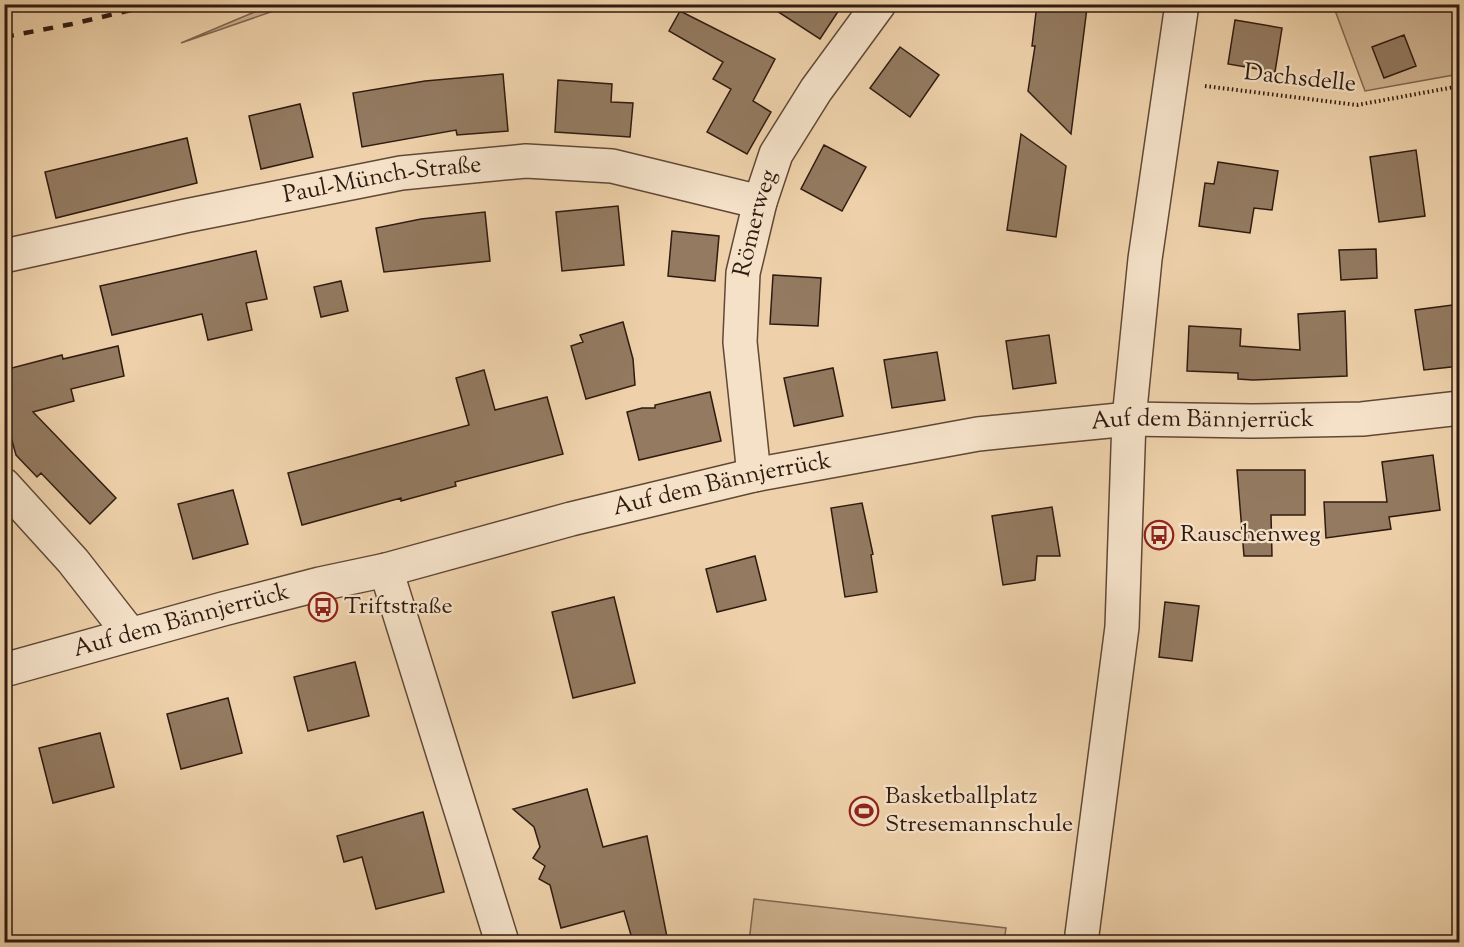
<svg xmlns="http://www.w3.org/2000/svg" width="1464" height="947" font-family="'Sorts Mill Goudy',serif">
<rect width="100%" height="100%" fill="#eed1aa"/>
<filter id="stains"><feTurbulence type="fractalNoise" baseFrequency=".00333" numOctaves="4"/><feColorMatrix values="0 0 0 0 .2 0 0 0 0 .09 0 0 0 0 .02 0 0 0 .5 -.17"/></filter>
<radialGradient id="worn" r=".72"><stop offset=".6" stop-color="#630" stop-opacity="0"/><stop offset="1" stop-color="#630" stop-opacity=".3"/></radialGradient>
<path fill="#ceb290" stroke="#7f6650" stroke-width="1.5" d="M271 4 291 5 181 43 271 5Z
M1333 5H1459V74L1365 91Z
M754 899 1006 928 1004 942H749Z"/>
<path fill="#937a60" stroke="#301b10" stroke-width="1.5" d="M766 4H843L820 39Z
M1037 4 1087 8 1071 134 1028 91 1035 46H1032Z
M680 11 775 59 753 101 771 112 747 154 707 132 731 89 713 79 723 62 669 31Z
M1235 20 1282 28 1275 72 1228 64Z
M1404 35 1416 66 1384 78 1372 47Z
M900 47 939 75 910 117 870 88Z
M503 74 508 131 457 135 456 130 362 147 353 93 425 81Z
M558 80 612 84 611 102 633 103 630 137 555 132Z
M300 104 313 157 261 169 249 116Z
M1021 134 1066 166 1056 237 1007 230Z
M187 138 197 183 56 218 45 172Z
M824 145 866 167 842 211 801 189Z
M1416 150 1425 216 1379 222 1370 157Z
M1218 162 1278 171 1272 210 1254 208 1250 233 1199 226 1205 183 1214 184Z
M618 206 624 265 562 271 556 212Z
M485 212 490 261 384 272 376 228 421 219Z
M672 231 719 236 715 281 668 276Z
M1376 249 1377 278 1341 280 1339 250Z
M256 251 267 299 246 303 252 330 208 340 202 314 112 335 100 286Z
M773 275 821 278 818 326 770 324Z
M341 281 348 311 321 317 314 287Z
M1460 304V366L1424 370 1415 310Z
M1345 311 1347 376 1253 380 1238 379V373L1187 371 1189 326 1241 329 1240 346 1300 350 1298 314Z
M623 322 633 359 635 385 586 399 571 346 583 342 580 335Z
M1049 335 1056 383 1013 389 1006 341Z
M118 346 124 376 71 389 74 401 33 412 116 498 90 524 41 473 37 477 16 455 6 419H4V370L62 355 63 359Z
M937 352 945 400 892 408 884 360Z
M833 368 843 416 794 426 784 378Z
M484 370 495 410 547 397 563 454 455 482 456 486 401 501V498L302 525 288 473 469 425 456 378Z
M710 392 721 441 639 460 627 412 642 408H655V405Z
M1433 455 1440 510 1389 517 1391 529 1326 538 1324 502H1387L1382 462Z
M1237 470H1305V515H1271L1272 556H1244Z
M233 490 248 544 193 559 178 504Z
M862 503 873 554 871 555 877 592 845 597 831 508Z
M1052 507 1060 556H1037L1035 580 1003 585 992 516Z
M755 556 766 600 717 612 706 569Z
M614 597 635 683 573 698 552 612Z
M1165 602 1199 606 1192 661 1159 657Z
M355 662 369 716 308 731 294 677Z
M228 698 242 753 181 769 167 714Z
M100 733 114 787 53 803 39 748Z
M587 789 603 847 647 836 668 942H633L624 911 561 928 550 885 539 879 545 866 533 858 540 847 534 827 513 809Z
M423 812 444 892 376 909 362 857 344 862 337 836Z"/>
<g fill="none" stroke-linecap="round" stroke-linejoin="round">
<g stroke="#604836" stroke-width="36">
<g id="minor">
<path id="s1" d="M4 256 185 216 401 173 526 161 612 166 760 202"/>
<path id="s2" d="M754 475 740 342 743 273 760 202 776 154 816 90 879 4"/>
<path d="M4 485 73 561 130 634"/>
<path d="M386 570 502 942"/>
<path id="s3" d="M4 670 223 609 320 584 386 570 571 519 754 475 978 434 1129 419 1252 421 1362 419 1460 408"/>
</g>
</g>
<g stroke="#604836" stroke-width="36">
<path id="tertiary" d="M1081 942 1122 627 1129 419 1145 259 1182 4"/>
</g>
<path stroke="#301b10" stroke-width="4" stroke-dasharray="1.5 3" stroke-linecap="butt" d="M1205 86 1357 105 1460 86"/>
<use href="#minor" stroke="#f4e1c8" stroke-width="33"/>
<use href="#tertiary" stroke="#f4e1c8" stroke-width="33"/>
<path stroke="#301b10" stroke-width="4.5" stroke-dasharray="10 10" stroke-linecap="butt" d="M4 37 72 24 157 4"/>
</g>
<defs>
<g id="bus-ring" transform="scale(1.5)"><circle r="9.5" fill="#f4e1c8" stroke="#8f2418" stroke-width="1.5"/><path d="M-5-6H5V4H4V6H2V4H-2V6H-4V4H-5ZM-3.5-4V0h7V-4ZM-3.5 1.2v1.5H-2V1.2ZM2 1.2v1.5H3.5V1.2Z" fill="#8f2418"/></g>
<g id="stadium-ring" transform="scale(1.5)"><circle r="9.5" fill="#f4e1c8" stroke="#8f2418" stroke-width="1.5"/><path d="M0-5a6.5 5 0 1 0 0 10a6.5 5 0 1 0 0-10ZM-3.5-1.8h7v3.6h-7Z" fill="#8f2418"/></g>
</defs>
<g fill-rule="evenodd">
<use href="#bus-ring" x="1159" y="535"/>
<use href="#bus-ring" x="323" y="607"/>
<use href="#stadium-ring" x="864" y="811"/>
</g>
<g text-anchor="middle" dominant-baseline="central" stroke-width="4.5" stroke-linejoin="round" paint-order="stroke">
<g font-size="24" fill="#301b10" stroke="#f4e1c8">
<text transform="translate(1300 79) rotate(6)">Dachsdelle</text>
<text stroke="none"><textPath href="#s1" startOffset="386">Paul-Münch-Straße</textPath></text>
<text stroke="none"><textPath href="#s2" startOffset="254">Römerweg</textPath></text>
<text stroke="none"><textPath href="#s3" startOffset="1228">Auf dem Bännjerrück</textPath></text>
<text stroke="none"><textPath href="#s3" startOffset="742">Auf dem Bännjerrück</textPath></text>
<text stroke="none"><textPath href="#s3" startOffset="184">Auf dem Bännjerrück</textPath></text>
</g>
<g font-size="24" fill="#301b10" stroke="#f4e1c8" text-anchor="start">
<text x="1180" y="535">Rauschenweg</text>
<text x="344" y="607">Triftstraße</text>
<text x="885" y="797">Basketballplatz<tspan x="885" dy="28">Stresemannschule</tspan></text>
</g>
</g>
<rect width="1464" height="947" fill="none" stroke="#eed1aa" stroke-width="24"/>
<rect x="6" y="6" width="1452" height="935" fill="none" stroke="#301b10" stroke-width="3"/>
<rect x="12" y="12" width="1440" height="923" fill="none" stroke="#301b10" stroke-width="1.5"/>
<rect width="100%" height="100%" filter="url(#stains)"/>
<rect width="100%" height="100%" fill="url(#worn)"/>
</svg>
